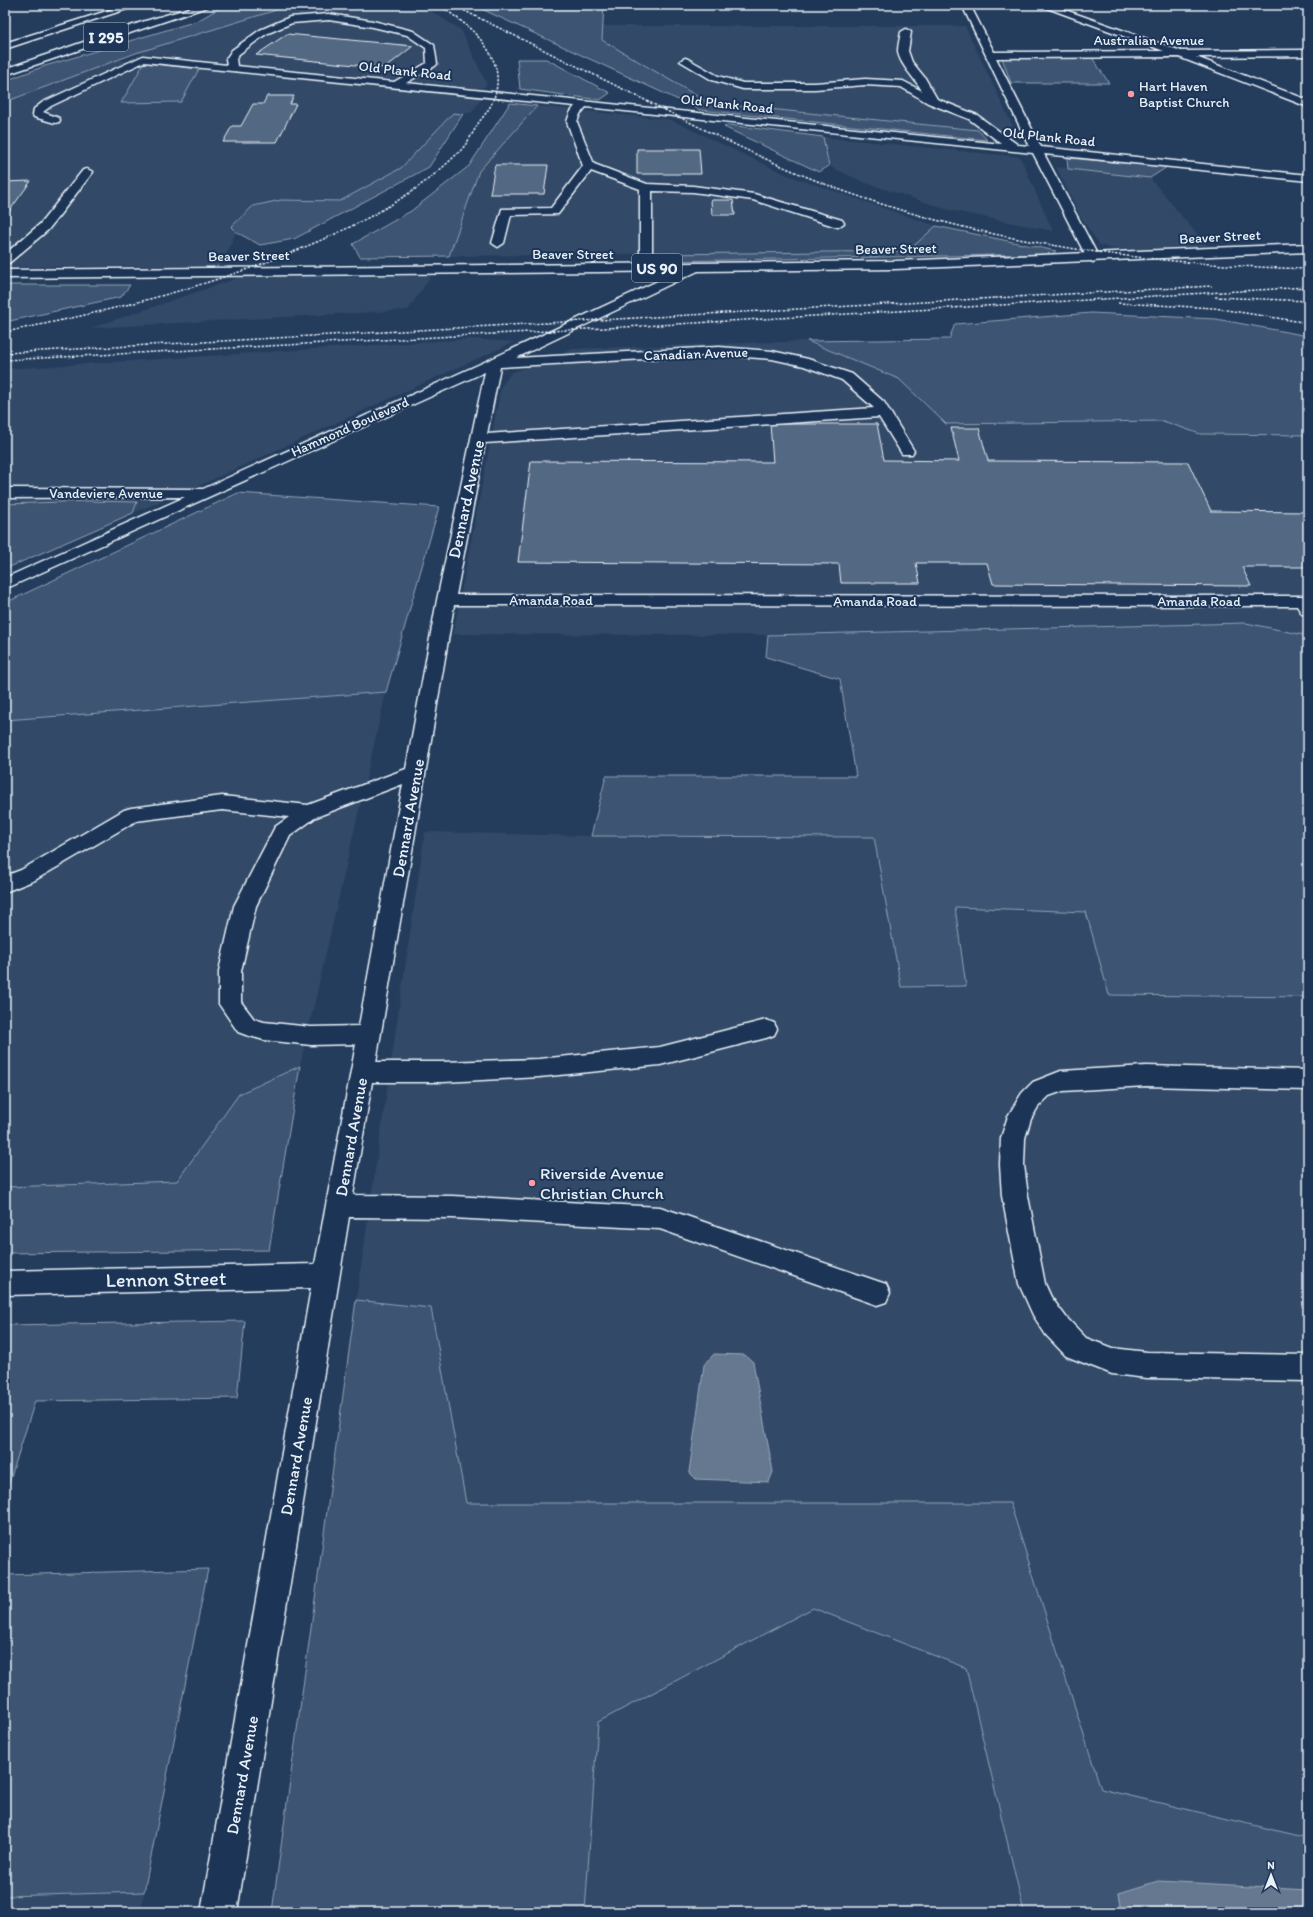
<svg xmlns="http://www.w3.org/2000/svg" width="1313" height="1917" font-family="Itim,sans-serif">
<rect width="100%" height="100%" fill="#253d5d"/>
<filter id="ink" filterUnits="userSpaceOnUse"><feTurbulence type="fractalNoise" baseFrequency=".025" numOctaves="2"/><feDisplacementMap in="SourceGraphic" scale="8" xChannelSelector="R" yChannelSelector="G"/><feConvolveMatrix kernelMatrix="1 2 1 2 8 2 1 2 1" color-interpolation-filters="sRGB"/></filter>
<g filter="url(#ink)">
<path fill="#334a68" d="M293 5H421L461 30 487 85 477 91 136 53Z
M603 26H965L1016 133 709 103 602 40Z
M118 60 144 63 121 103 181 102 199 69 482 98 471 113H453L401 168 340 201 281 200 231 228 236 232 221 266 5 267V102Z
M537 106 671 120 787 175 936 226 908 251 449 256 479 171Z
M823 137 1020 157 1053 231 949 210 863 182 829 166Z
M1056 167 1150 178 1207 246 1130 250 1109 248 1100 245 1083 221Z
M431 276 408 310 91 328 241 277Z
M470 339 514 342 196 487 133 513 136 502 5 504V369Z
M807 341 899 379 946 424 1163 421 1201 434 1308 435V632L1304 635 1246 623 768 635 453 634 501 387 511 373 573 349Z
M386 692 300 1066 239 1094 177 1181 5 1187V720Z
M425 832 591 836 874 837 901 987 966 986 955 907 1086 912 1109 995 1308 997V1838L1101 1789 1010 1503H466L431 1308 356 1300Z
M813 1608 966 1668 1024 1912H585L598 1722Z
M144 1892 141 1912H5V1896Z"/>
<path fill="#3e5472" stroke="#93a2b5" d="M233 5H293L136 53 5 102V81L45 66 197 21 218 9Z
M473 5H604L602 40 709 103 978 130 987 140 700 110Z
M1091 56 1109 83H1011L1002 58Z
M517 59H546L610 93 600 100 520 89Z
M144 63 199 69 181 102 121 103Z
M510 103 537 106 479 171 449 256 360 257 353 244 411 211 469 166Z
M453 113 463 114 429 167 294 239 260 245 236 232 231 227 253 206 281 200 340 201 401 168Z
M729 125 823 137 829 166 819 172 724 127Z
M1067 158 1167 167 1150 178 1068 169Z
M936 226 1056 251 1052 254 671 261 661 254 908 251Z
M5 285H130L121 297 5 322Z
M1091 313 1216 319 1308 336V435L1200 434 1163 421 946 424 899 379 807 341 949 339 955 324Z
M238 493 439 507 386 692 5 720V603Z
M88 501 137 502 133 513 5 569V504Z
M1246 623 1304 635 1308 642V997L1109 995 1086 912 955 907 966 986 901 987 874 837 591 836 606 776H856L840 679 766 657 768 635Z
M300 1066 269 1250 5 1253V1187L177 1181 239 1094Z
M356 1300 431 1308 466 1503H1010L1101 1789 1308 1838V1889L1119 1893 1122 1912H1024L966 1668 813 1608 598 1722 585 1912H272Z
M245 1321 237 1398 35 1401 5 1496V1325Z
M208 1569 144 1892 5 1896V1575Z"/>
<path fill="#657890" stroke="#99a8ba" d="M714 1354 745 1355 753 1362 773 1472 769 1482 696 1479 689 1472 704 1365Z
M1158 1881 1308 1889V1912H1122L1119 1893Z"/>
<path fill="#536782" stroke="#e8f1f8" d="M287 34 413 46 385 68 256 55Z
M267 96H294L290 104H296L277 142H223L232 126H241L253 104H263Z
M637 149H699L701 174H637Z
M495 165H548L544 194H490Z
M31 181 5 217V182Z
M711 200H733L735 215H712Z
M770 424H877L884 460 959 461 951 428H979L988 461 1188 462 1211 511 1308 512V567H1242L1251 586 993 584 987 563H916L920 583H841L839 564 518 562 531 461 773 462Z"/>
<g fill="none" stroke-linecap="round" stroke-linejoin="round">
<g stroke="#e8f1f8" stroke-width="3">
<path id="minor" d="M962 5H970L994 52 1164 51 1039 5H1051L1181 51 1308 50V56L1196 57 1308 100V107L1179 57 996 58 1041 147 1308 175V181L1044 154 1099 258 1093 262 1087 258 1033 153 586 107 580 114 577 122 594 164 647 184 693 186 754 194 842 220 844 223 838 227 834 226 753 200 693 192 652 191V268L646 272 640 268V189L591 171 558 214 511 215 504 243 498 247 492 243 502 209 551 208 583 166 567 122 570 113 575 106 144 62 51 106 43 112 59 118 60 120 59 122 55 123 34 117 33 115 34 109 43 102 143 56 227 65 226 59 232 50 260 30 290 17 329 14 373 21 413 31 434 45 437 64 435 66 406 83 1002 144 969 119 928 103 901 87 865 85 815 89H743L712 80 680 61 685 58 688 59 718 76 743 83H815L865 79 903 81 922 91C916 79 899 64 898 51 898 45 900 38 901 32L906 29 911 32 908 51 912 62 925 78 937 99 977 115 1018 145 1029 146ZM329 20 373 27 407 35 426 48 427 63 394 82 237 66 236 59 239 54 266 34 292 23Z
M87 169 93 172 48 230 9 263 5 264V254L40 224 83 170Z
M694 264 698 265 700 268 698 271 516 358 719 347 772 351 808 359 852 374 884 402 914 451 912 454H902L879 417 485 443 456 595 1303 596 1308 597V615L1302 614 1297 606 454 605 376 1062H443L539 1059 660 1047 766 1020 774 1023 777 1029 774 1035 766 1038 660 1065 539 1077 443 1082H372L353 1195 452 1196 660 1207 877 1281 886 1284 890 1293 886 1302 877 1305 660 1229 452 1218 349 1217 237 1912H201L311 1288 5 1295V1271L315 1264 356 1044 311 1045 264 1040 246 1035 238 1032 219 1004V971L234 906 275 827 289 817 222 810 136 821 35 880 5 892V876L21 870 124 810 131 808 222 796 308 805 406 769 437 600 485 372 5 589V578L185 497 5 498V488L203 489 489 360ZM719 355 772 359 804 366 842 380 874 408 487 434 500 367ZM403 784 359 1026 311 1027 264 1022 254 1019 241 1002V971L256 906 290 836 316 817Z
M1146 1066 1308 1070V1090L1146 1086 1063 1091 1049 1096 1038 1107 1031 1119 1025 1138 1024 1165 1028 1196 1045 1284 1051 1297 1066 1317 1086 1338 1112 1348 1147 1352 1308 1355V1381L1147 1378 1112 1374 1066 1356 1046 1335 1033 1315 1019 1284 1002 1196 1000 1165 1001 1138 1008 1116 1022 1093 1033 1082 1061 1071Z"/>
</g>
<g stroke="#e8f1f8" stroke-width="3">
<path id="major" d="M1308 244V252L895 269 5 278V270L895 261Z"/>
</g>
<g stroke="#e8f1f8" stroke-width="3">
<path id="highway" d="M126 5H139L5 49V43Z
M200 5H213L5 75V69L142 22Z"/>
</g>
<use href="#minor" fill="#1d3557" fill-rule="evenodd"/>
<use href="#major" fill="#1d3557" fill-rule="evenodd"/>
<use href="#highway" fill="#1d3557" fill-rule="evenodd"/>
<path stroke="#e8f1f8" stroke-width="1.5" stroke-dasharray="2.5 1.5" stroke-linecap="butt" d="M453 5C525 41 597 76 669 112 729 142 789 172 852 194 999 246 1153 264 1308 269
M1215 297 1308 301
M1118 303 1214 308 1308 323
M5 332C110 311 214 286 312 244 365 222 417 194 458 153 467 145 473 132 479 122 483 117 488 111 491 105 513 60 472 26 438 5
M5 353 1212 286
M5 360 643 326 1308 287"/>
</g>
</g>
<g fill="#ff9aa2" stroke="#1d3557" stroke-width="1.5">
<circle cx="1131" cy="94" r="4"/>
<circle cx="532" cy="1183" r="4"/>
</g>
<g text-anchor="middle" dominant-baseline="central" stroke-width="4" stroke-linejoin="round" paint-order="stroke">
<g font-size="14" fill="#e8f1f8" stroke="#1d3557">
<text x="1149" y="40">Australian Avenue</text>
<text transform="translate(405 71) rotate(6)">Old Plank Road</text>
<text transform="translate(727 104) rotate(6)">Old Plank Road</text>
<text transform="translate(1049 137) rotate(6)">Old Plank Road</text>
<text transform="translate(1220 237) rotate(-3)">Beaver Street</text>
<text transform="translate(896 249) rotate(-1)">Beaver Street</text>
<text x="573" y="254">Beaver Street</text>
<text transform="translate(249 256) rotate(-1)">Beaver Street</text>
<text transform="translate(696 354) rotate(-2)">Canadian Avenue</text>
<text transform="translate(350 427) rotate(-24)">Hammond Boulevard</text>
<text x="106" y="493">Vandeviere Avenue</text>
<text x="551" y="600">Amanda Road</text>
<text x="875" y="601">Amanda Road</text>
<text x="1199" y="601">Amanda Road</text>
</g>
<g font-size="14" fill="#e8f1f8" stroke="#1d3557" text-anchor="start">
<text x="1139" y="86">Hart Haven<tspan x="1139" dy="16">Baptist Church</tspan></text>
</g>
<g fill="#1d3557" stroke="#abb9c8" stroke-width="1">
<rect x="84" y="23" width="44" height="28" rx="3"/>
<rect x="632" y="254" width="50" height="28" rx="3"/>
</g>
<g font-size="16" font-weight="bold" fill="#e8f1f8">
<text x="106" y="37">I 295</text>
<text x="657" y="268">US 90</text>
</g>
<g font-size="17" fill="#e8f1f8" stroke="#1d3557">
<text transform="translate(466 499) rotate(-78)">Dennard Avenue</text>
<text transform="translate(408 818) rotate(-80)">Dennard Avenue</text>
<text transform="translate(351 1137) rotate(-80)">Dennard Avenue</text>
<text transform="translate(296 1456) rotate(-80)">Dennard Avenue</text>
<text transform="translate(242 1775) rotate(-80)">Dennard Avenue</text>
</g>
<g font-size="17" fill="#e8f1f8" stroke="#1d3557" text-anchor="start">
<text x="540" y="1173">Riverside Avenue<tspan x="540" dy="20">Christian Church</tspan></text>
</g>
<g font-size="20" fill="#e8f1f8" stroke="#1d3557">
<text transform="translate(166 1279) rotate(-1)">Lennon Street</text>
</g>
</g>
<rect width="1313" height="1917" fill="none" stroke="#1d3557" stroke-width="20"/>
<rect x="10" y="10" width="1293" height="1897" fill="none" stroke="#e8f1f8" stroke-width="1.5" filter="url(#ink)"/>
<g transform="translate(1271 1875)" stroke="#1d3557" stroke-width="3" paint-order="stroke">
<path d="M0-3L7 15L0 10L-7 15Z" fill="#e8f1f8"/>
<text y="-6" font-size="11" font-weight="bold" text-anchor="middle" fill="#e8f1f8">N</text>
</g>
</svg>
